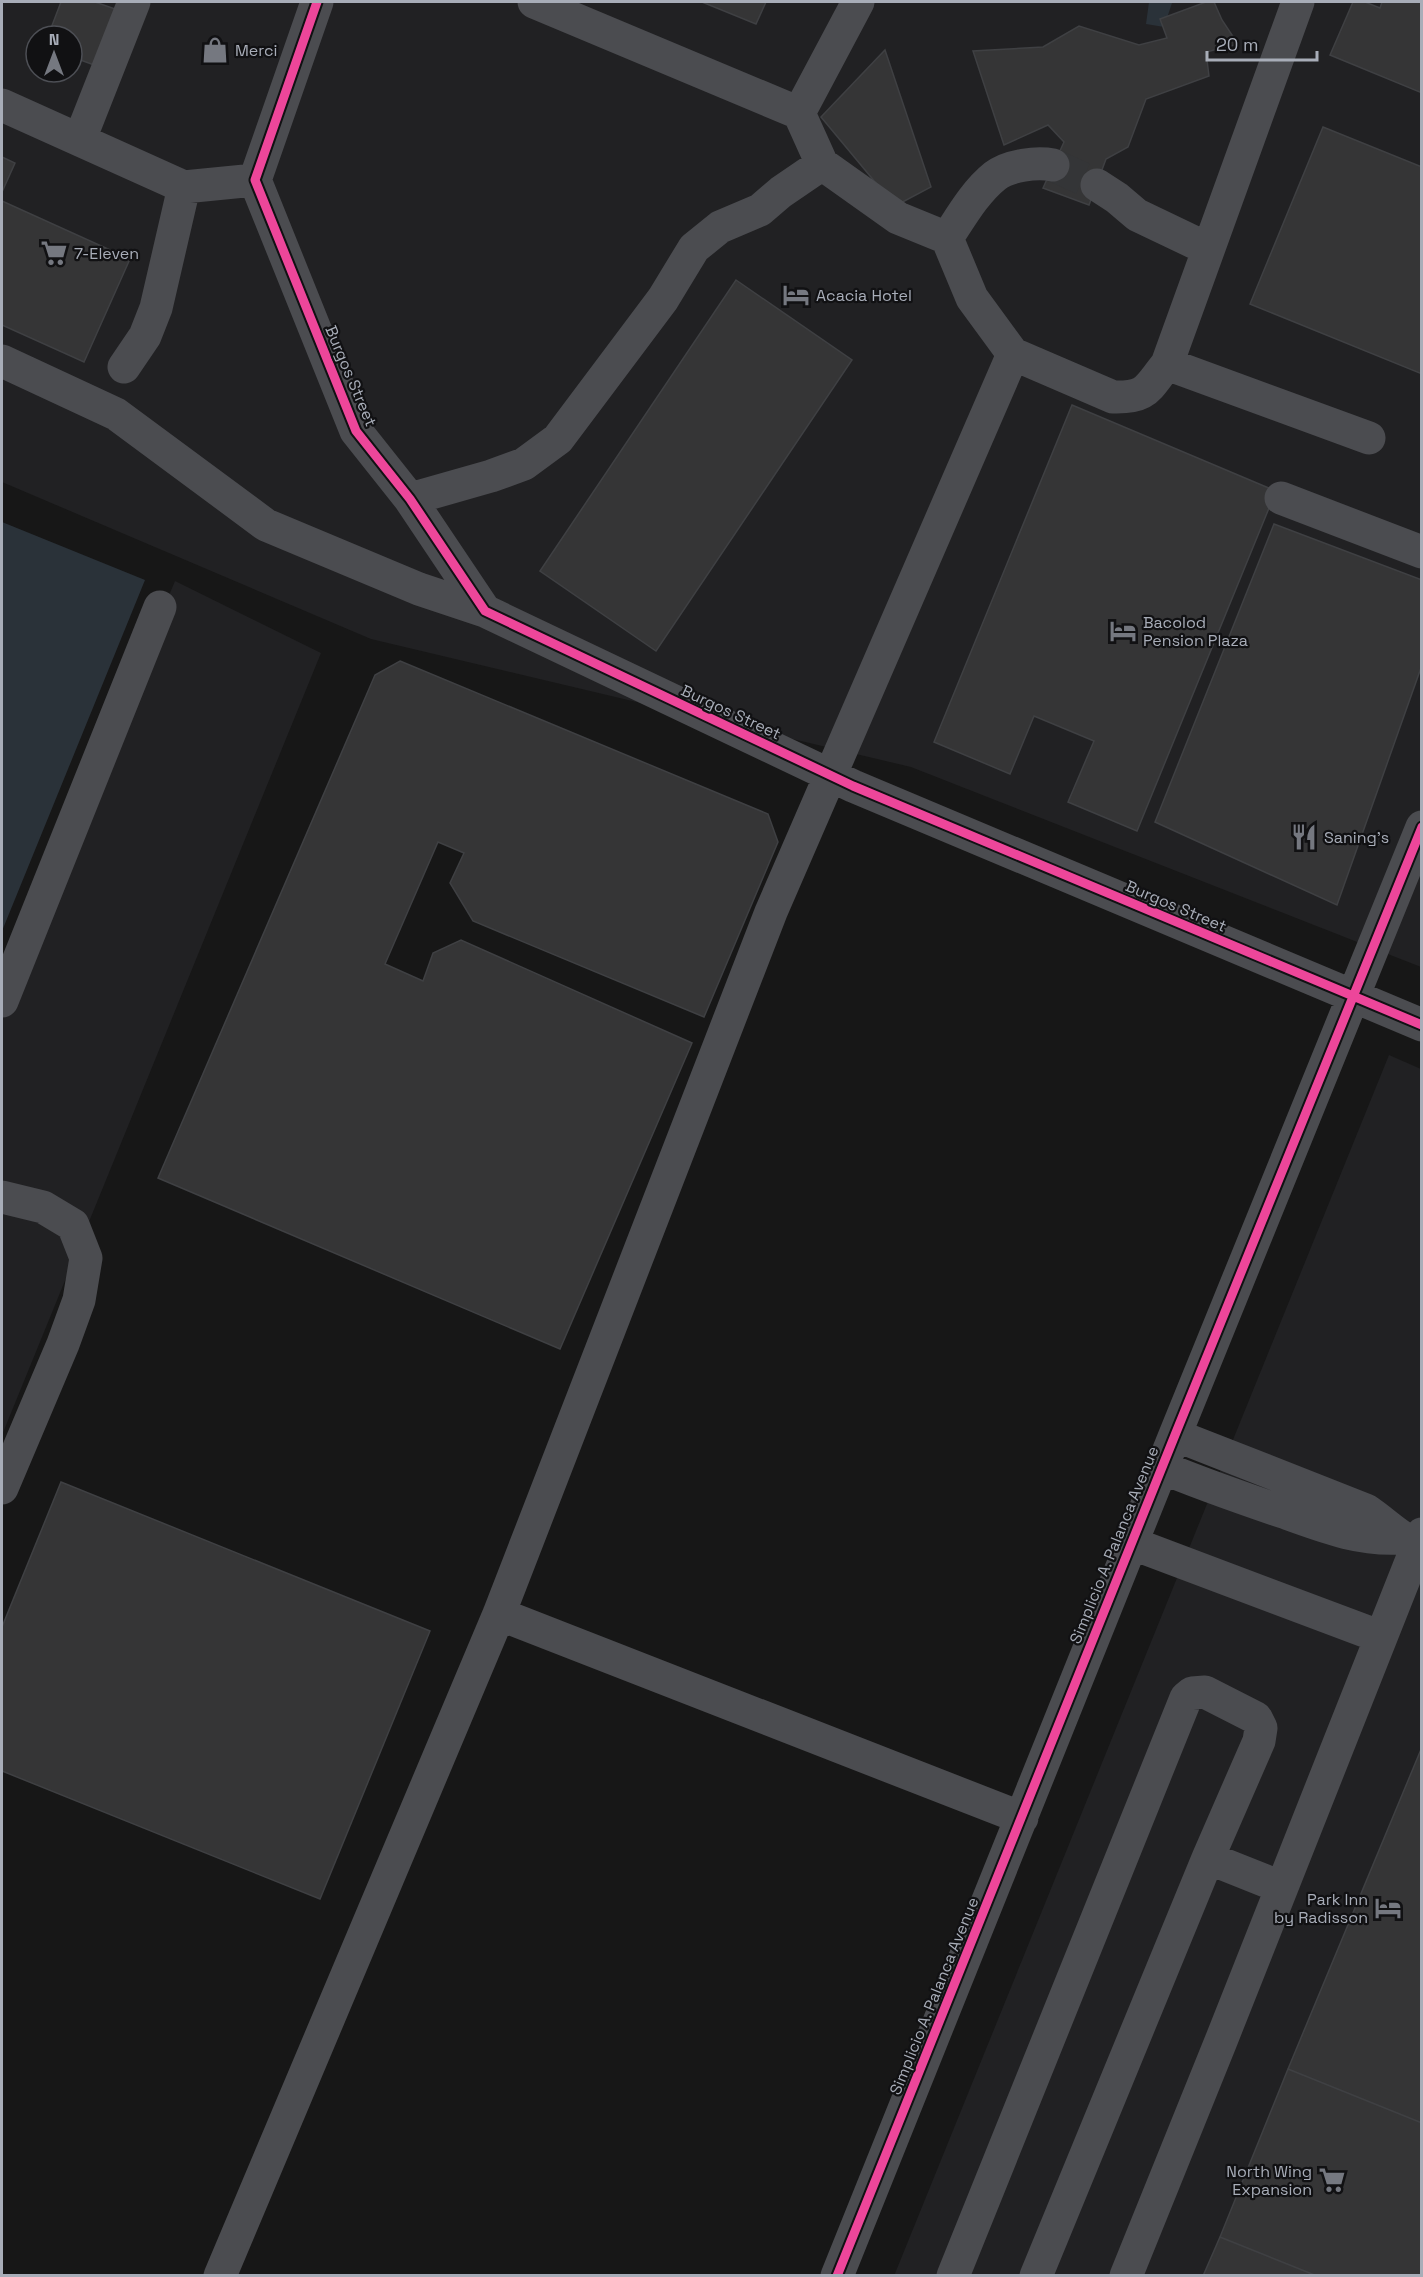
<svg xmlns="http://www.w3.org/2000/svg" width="1423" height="2277" font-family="'Space Grotesk',sans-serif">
<rect width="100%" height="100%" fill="#171717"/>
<path fill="#212123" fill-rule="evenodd" d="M2 2H1421V967L911 767 371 639 2 482ZM36 36H72V72H36Z
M175 581 321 653 2 1435V999Z
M1389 1055 1421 1069V2275L894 2276Z"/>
<path fill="#2a3239" d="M1149 2H1178L1172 3 1164 27 1146 24Z
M2 522 145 580 2 931Z"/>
<path fill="#353536" stroke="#3f4043" stroke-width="1.5" d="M61 2H95L118 10 97 66 72 57V36H48Z
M702 2H766L756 24Z
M1206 2H1214L1222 20 1238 44 1206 52 1209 76 1146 99 1128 147 1106 159 1089 205 1043 188 1064 142 1048 125 1004 145 973 51 1043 47 1079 26 1139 45 1167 38 1160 19Z
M1353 2H1365L1380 8 1382 2H1422V93L1330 55Z
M885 50 931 187 895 206 821 117Z
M1323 127 1422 167V374L1250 304Z
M2 157 15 163 2 192Z
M2 201 130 259 84 362 2 325Z
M736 280 852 360 656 651 540 571Z
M1072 405 1276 491 1137 831 1068 802 1094 741 1034 716 1010 774 934 742Z
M1274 524 1422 580V665L1337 905 1155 822Z
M400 661 768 814 778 842 704 1017 473 921 450 883 464 853 438 842 385 964 423 981 433 953 461 940 692 1043 560 1349 158 1178 375 675Z
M61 1482 430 1631 320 1899 2 1771V1627Z
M1422 1747V2123L1288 2069Z
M1288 2069 1422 2123V2276H1317L1220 2237Z
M1220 2237 1317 2276H1203Z"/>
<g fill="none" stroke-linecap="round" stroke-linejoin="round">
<path stroke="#343537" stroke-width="33" stroke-dasharray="33 16" stroke-linecap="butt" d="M1053 165 1097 185"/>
<path stroke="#4b4c50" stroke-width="33" d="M534 2 799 113
M858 2 799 113 822 164 898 218 947 238 972 298 1013 354
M2 105 184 187 255 180
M80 139 134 2
M255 180 356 431 410 499 485 611
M255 180 317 2
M1097 185 1117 198 1137 215 1208 249
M947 238C961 217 975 192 995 176 1009 165 1037 162 1053 165
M2 361 116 414 266 525 419 589 485 611 853 786 1422 1025
M1167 364 1298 2
M124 367 145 336 156 308 184 187
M1281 498 1422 552
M410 499 491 476 524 464 558 439 663 299 694 248 720 227 760 210 781 192 822 164
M2 1001 160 607
M2 1197 43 1207 73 1225 86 1258 79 1300 63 1344 2 1488
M1175 1435 1366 1510C1387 1524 1398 1538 1422 1547
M1161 1467C1201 1484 1242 1498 1283 1512 1323 1526 1356 1540 1399 1538
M1131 1543 1381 1637
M499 1614 1022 1818
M1208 1858 1281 1887
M220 2276 499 1614 771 912 1013 354 1113 397C1148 398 1147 388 1167 364L1369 438
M837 2276 1175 1435 1422 827
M953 2276 1186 1698 1192 1693 1205 1692 1256 1718 1261 1728 1259 1741 1208 1858 1036 2276
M1126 2276 1221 2041 1422 1534"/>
<g stroke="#111113" stroke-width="13">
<path id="cycleway" d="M317 2 255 180 356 431 410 499 485 611 853 786 1422 1025
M837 2276 1175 1435 1422 827"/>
</g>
<use href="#cycleway" stroke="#ed469a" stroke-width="9"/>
</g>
<defs>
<g id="shop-bare" transform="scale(2.07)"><path d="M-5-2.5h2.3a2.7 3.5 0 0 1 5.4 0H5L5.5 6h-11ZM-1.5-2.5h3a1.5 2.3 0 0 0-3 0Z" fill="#757880" stroke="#111113" stroke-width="2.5" paint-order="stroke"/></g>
<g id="supermarket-bare" transform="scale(2.07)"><path d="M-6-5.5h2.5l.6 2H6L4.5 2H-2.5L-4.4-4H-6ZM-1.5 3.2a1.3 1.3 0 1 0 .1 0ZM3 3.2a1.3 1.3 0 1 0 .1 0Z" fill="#757880" stroke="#111113" stroke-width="2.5" paint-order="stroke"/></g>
<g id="hotel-bare" transform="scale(2.07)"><path d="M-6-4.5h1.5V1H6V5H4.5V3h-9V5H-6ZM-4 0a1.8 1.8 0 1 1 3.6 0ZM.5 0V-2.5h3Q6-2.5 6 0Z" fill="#757880" stroke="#111113" stroke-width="2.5" paint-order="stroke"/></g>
<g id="restaurant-bare" transform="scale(2.07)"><path d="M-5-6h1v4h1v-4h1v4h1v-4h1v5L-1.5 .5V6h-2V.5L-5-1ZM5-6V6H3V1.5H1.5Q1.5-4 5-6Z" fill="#757880" stroke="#111113" stroke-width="2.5" paint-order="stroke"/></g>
</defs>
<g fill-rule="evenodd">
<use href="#shop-bare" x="215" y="50"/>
<use href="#supermarket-bare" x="54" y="253"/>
<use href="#hotel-bare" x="796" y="295"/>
<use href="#hotel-bare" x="1123" y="631"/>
<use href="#restaurant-bare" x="1304" y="837"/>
<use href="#hotel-bare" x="1388" y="1908"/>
<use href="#supermarket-bare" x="1332" y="2180"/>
</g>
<g text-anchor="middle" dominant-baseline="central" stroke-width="4.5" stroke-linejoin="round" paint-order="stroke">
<g font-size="16" fill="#a8adb8" stroke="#111113" text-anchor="start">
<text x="235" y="50">Merci</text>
<text x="74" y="253">7-Eleven</text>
<text x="816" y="295">Acacia Hotel</text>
<text x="1143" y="622">Bacolod<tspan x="1143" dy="18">Pension Plaza</tspan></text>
<text x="1324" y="837">Saning's</text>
<text x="1368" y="1899" text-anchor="end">Park Inn<tspan x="1368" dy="18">by Radisson</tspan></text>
<text x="1312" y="2171" text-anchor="end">North Wing<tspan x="1312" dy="18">Expansion</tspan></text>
</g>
<g font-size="16" fill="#a8adb8" stroke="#111113">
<text transform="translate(351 376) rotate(67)">Burgos Street</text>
<text transform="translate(731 712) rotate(25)">Burgos Street</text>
<text transform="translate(1176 906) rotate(23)">Burgos Street</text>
<text transform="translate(1114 1545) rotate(-68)">Simplicio A. Palanca Avenue</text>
<text transform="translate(934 1996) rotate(-68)">Simplicio A. Palanca Avenue</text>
</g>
</g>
<rect width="1423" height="2277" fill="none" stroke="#a8adb8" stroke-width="6"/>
<g transform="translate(54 54)"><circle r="28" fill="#111113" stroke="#4d4f55" stroke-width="1.5"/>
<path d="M0-4.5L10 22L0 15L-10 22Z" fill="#757880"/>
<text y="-9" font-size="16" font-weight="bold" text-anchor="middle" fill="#a8adb8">N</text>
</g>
<path d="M1207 51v9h110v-9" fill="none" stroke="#a8adb8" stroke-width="3"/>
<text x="1216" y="51" font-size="18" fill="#a8adb8" stroke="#111113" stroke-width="4.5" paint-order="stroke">20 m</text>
</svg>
